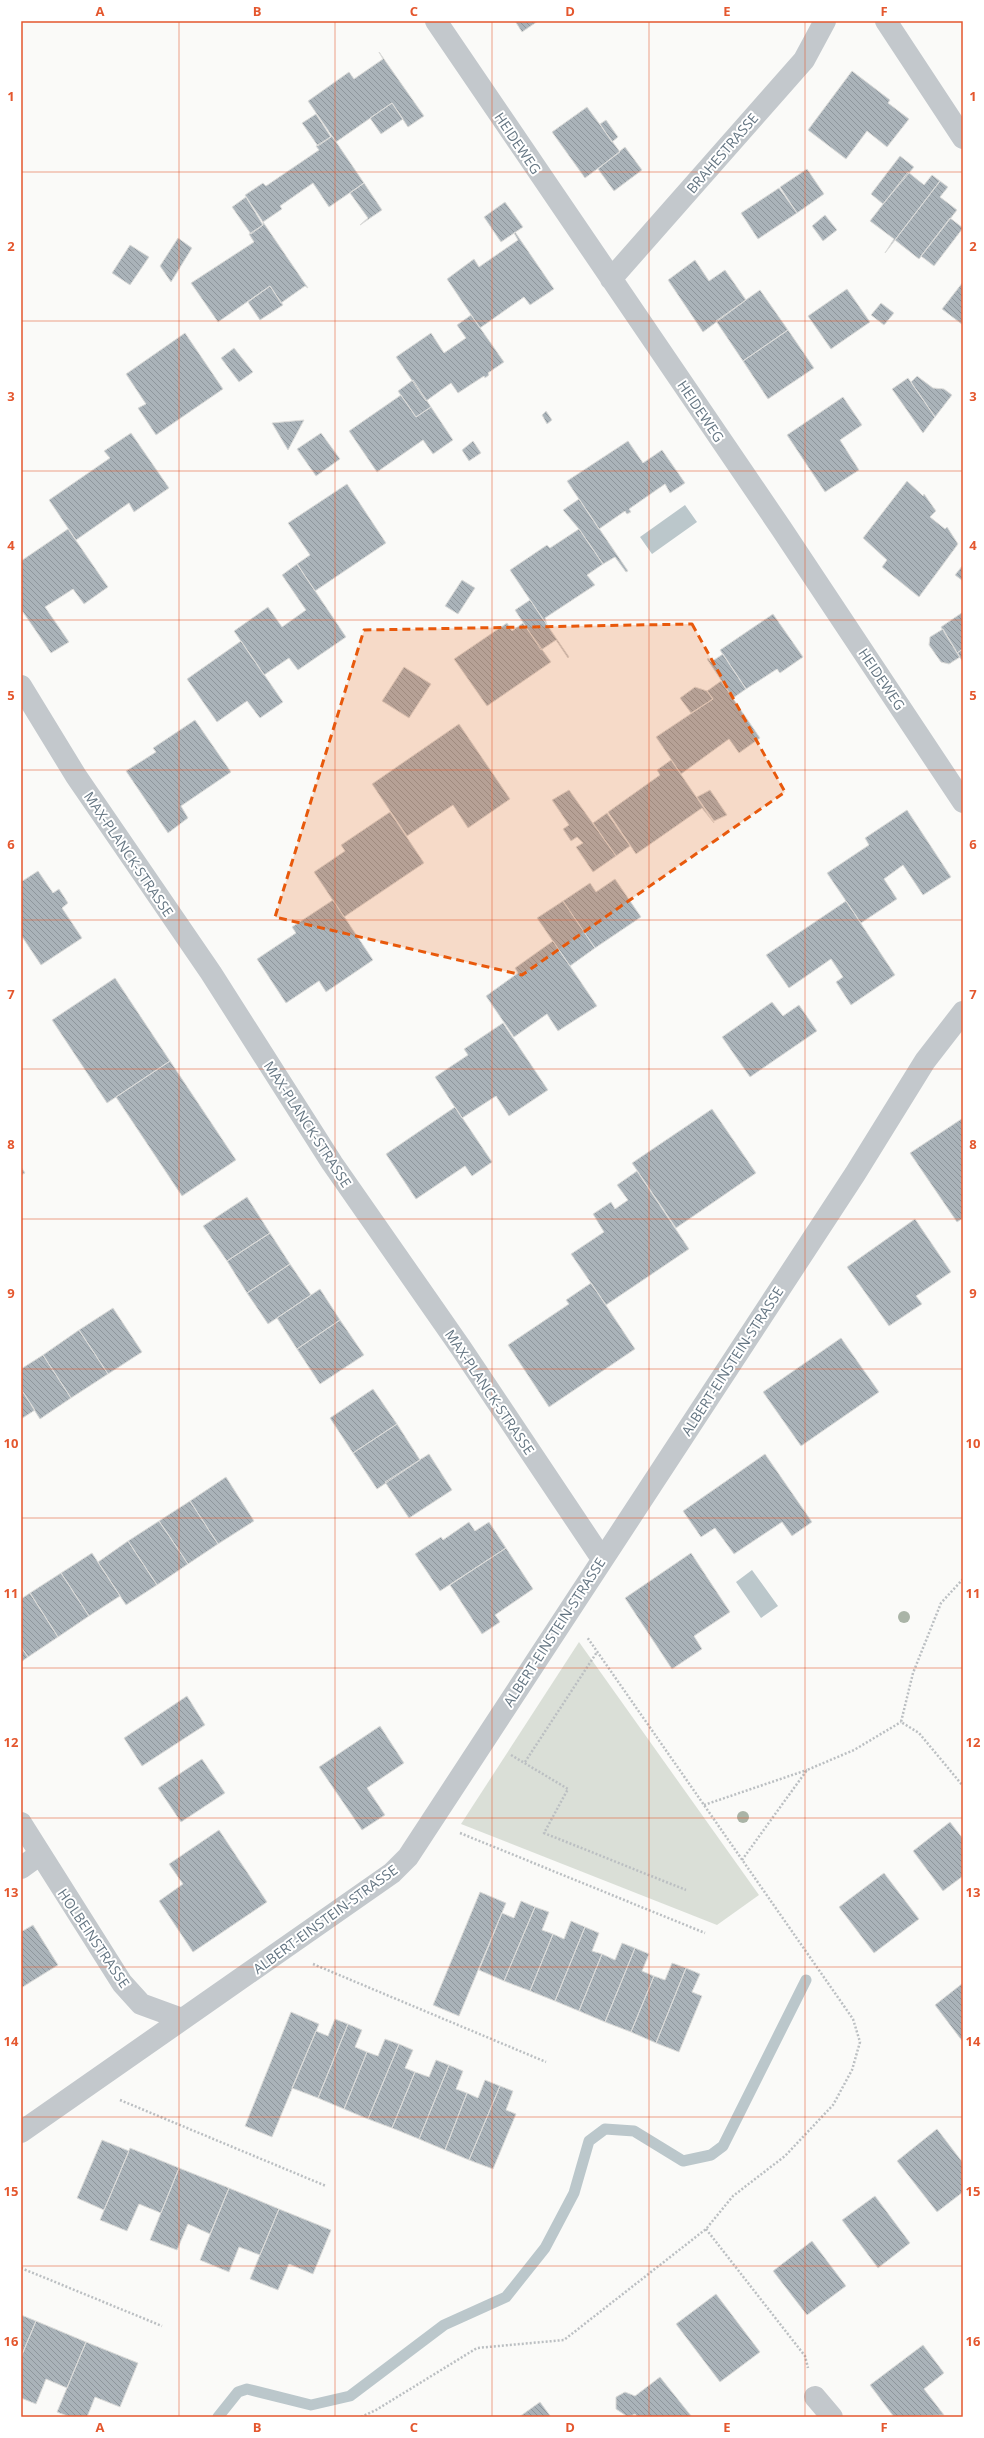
<svg xmlns="http://www.w3.org/2000/svg" width="984" height="2438" font-family="'Open Sans',sans-serif">
<defs>
<pattern id="building-back-hatch" width="6" height="6" patternUnits="userSpaceOnUse"><rect width="6" height="6" fill="#aab3b9"/><path d="M-1 5l2 2M0 0l6 6M5-1l2 2" fill="none" stroke="#8e969c"/></pattern>
</defs>
<rect width="100%" height="100%" fill="#fafaf8"/>
<path fill="#dadfd7" d="M579 1642 759 1895 717 1925 461 1824Z"/>
<path fill="#bbc7cb" d="M685 505 697 522 652 554 640 537Z
M752 1570 778 1606 761 1618 736 1582Z"/>
<g fill="none" stroke-linecap="round" stroke-linejoin="round">
<path stroke="#bbc7cb" stroke-width="11" d="M218 2417 238 2392 247 2389 311 2405 350 2396 444 2325 506 2297 545 2248 574 2193 589 2141 605 2129 634 2131 683 2161 711 2155 723 2146 806 1980"/>
</g>
<path fill="url(#building-back-hatch)" stroke="#dcdcda" d="M515 21H538L522 32Z
M379 52 424 116 408 127 392 103 336 142 308 101 349 72 354 79 383 59Z
M852 71 890 100 888 103 909 119 887 147 867 131 846 159 808 130Z
M392 103 403 119 381 134 370 118Z
M587 107 620 152 585 178 552 132Z
M316 114 331 137 318 146 302 123Z
M606 120 618 137 612 142 600 124Z
M332 136 364 183 329 207 313 183 280 206 282 209 263 222 245 195 263 183 266 186 319 150 316 146Z
M625 147 642 170 614 191 598 169Z
M900 156 914 167 883 204 871 194Z
M807 169 824 194 797 213 780 187Z
M908 172 924 185 932 175 940 181 885 253 894 239 870 221Z
M940 181 948 187 940 197 957 210 919 259 895 240Z
M364 183 382 210 360 225 368 218 350 193Z
M779 188 797 213 758 239 741 213Z
M246 197 263 225 251 234 232 207Z
M505 202 523 227 501 242 484 217Z
M825 215 837 230 823 241 812 226Z
M950 218 963 228 934 266 921 256Z
M263 222 308 288 305 286 281 303 270 286 218 322 191 283 254 242 249 234 263 225Z
M515 232 554 289 530 305 524 297 480 328 447 279 474 259 479 267 518 240 514 233Z
M178 238 192 248 171 282 160 266Z
M130 245 149 257 130 285 112 273Z
M695 260 709 281 725 270 746 300 703 332 668 280Z
M963 282V325L942 309Z
M270 286 283 305 260 320 248 302Z
M847 289 870 322 831 349 808 316Z
M760 290 788 330 743 361 716 321Z
M881 303 894 313 884 325 871 315Z
M471 315 504 362 488 373 489 375 485 378 484 376 458 393 451 383 426 401 396 357 431 333 444 353 466 338 457 325Z
M788 330 814 368 768 399 743 361Z
M185 333 223 389 156 435 138 408 146 404 126 374Z
M234 348 253 372 239 382 221 358Z
M917 376 933 388 944 389 952 395 935 417 911 382Z
M908 378 935 417 923 433 892 389Z
M413 380 431 407 416 417 398 391Z
M401 395 416 417 431 407 453 440 433 454 423 440 377 472 349 431Z
M843 397 862 425 840 440 859 470 825 492 787 435Z
M546 411 552 420 547 424 542 415Z
M304 420 288 450 272 423Z
M131 433 169 488 134 512 129 503 76 540 49 500 110 458 104 451Z
M321 433 340 459 316 476 297 449Z
M473 441 481 453 469 461 462 450Z
M628 441 643 463 662 450 685 483 670 493 665 484 629 509 631 512 627 514 625 511 599 529 567 481Z
M907 481 923 496 924 494 936 511 930 517 945 529 947 527 958 544 919 597 882 567 887 560 863 538Z
M347 484 386 543 315 591 297 564 310 555 288 523Z
M579 499 628 571 626 572 615 557 603 564 579 529 563 510Z
M68 529 108 587 84 604 73 589 45 607 69 642 51 653 21 609V561Z
M579 529 603 564 587 575 595 585 545 618 547 625 510 570 547 545 550 548Z
M297 564 346 637 298 670 289 658 264 675 234 631 268 607 282 627 306 610 282 575Z
M963 565V581L955 575Z
M462 580 475 588 458 614 445 606Z
M530 600 569 657 568 658 556 640 541 650 515 610Z
M963 612V649L957 653 941 627Z
M773 614 803 657 780 673 777 669 746 689 720 650Z
M507 623 512 631 523 623 551 662 487 706 454 659Z
M943 629 960 657 949 664 941 662 929 645 930 637Z
M241 641 283 702 260 718 247 701 217 722 187 679Z
M963 649V662L957 653Z
M723 654 746 689 733 698 707 659 708 658 711 662Z
M404 667 431 684 409 718 382 701Z
M721 681 760 738 739 753 729 739 681 774 656 737 713 699 707 691Z
M695 687 707 691 713 699 691 713 680 698Z
M195 720 231 772 181 806 188 818 168 833 126 771 156 752 153 748Z
M459 724 510 799 468 828 453 805 407 836 372 784Z
M671 760 714 823 702 808 636 854 608 812 660 775 657 770Z
M569 790 616 856 593 872 576 847 583 843 577 837 571 841 563 829 569 825 552 800Z
M710 790 727 815 714 821 697 797Z
M907 810 951 877 923 895 903 865 884 879 897 899 861 923 827 873 869 845 865 838Z
M390 812 424 863 344 917 314 872 345 851 341 845Z
M607 813 630 846 616 856 593 823Z
M38 871 53 893 59 889 68 903 62 908 82 938 41 965 21 935V882Z
M615 879 641 917 595 948 563 901 590 883 596 892Z
M333 900 373 960 326 992 319 981 286 1003 257 959 296 933 292 927Z
M563 901 595 948 570 966 537 918Z
M846 901 895 975 851 1005 836 982 843 977 831 959 789 988 766 955Z
M553 941 597 1006 558 1031 547 1014 514 1037 486 996 518 973 515 968Z
M115 978 170 1061 107 1103 52 1020Z
M772 1002 783 1016 799 1005 817 1031 750 1077 722 1037Z
M503 1023 548 1090 509 1116 496 1096 462 1118 435 1077 468 1055 464 1049Z
M170 1061 236 1160 182 1196 116 1097Z
M455 1107 492 1162 472 1176 465 1166 416 1199 386 1154Z
M712 1109 756 1173 676 1228 632 1163Z
M963 1118V1218L957 1222 910 1153Z
M21 1167 25 1173 21 1175Z
M637 1171 689 1249 606 1305 571 1254 604 1232 593 1214 611 1202 615 1209 628 1200 617 1185Z
M247 1197 270 1233 227 1261 203 1226Z
M915 1219 951 1272 916 1296 922 1304 889 1326 847 1267Z
M270 1233 290 1264 247 1293 227 1261Z
M290 1264 311 1295 268 1324 247 1293Z
M591 1283 635 1349 549 1407 508 1345 569 1304 566 1300Z
M320 1289 340 1320 297 1349 277 1318Z
M113 1308 142 1352 108 1374 79 1330Z
M340 1320 364 1355 320 1384 297 1349Z
M79 1330 108 1374 71 1398 43 1355Z
M841 1338 879 1392 801 1446 763 1392Z
M43 1355 71 1398 40 1419 21 1389V1369Z
M21 1389 35 1410 21 1419Z
M373 1389 397 1424 353 1453 330 1418Z
M397 1424 420 1460 377 1489 353 1453Z
M429 1454 452 1490 409 1518 385 1482Z
M765 1454 812 1522 792 1536 782 1522 734 1554 715 1528 701 1537 683 1511Z
M226 1477 254 1521 218 1544 190 1501Z
M190 1501 218 1544 188 1564 159 1521Z
M159 1521 188 1564 157 1585 128 1541Z
M469 1522 475 1531 489 1522 506 1548 440 1591 415 1554 441 1537 443 1540Z
M128 1541 157 1585 126 1605 98 1562Z
M506 1548 533 1589 495 1615 500 1622 482 1634 450 1585Z
M92 1553 120 1596 89 1616 61 1573Z
M691 1553 730 1612 694 1636 702 1649 672 1669 625 1598Z
M61 1573 89 1616 58 1637 30 1593Z
M30 1593 58 1637 28 1657 21 1647V1599Z
M21 1647 28 1657 21 1662Z
M187 1696 205 1725 142 1766 124 1738Z
M380 1726 404 1763 367 1788 385 1815 362 1830 319 1767Z
M202 1759 225 1793 181 1822 158 1788Z
M950 1822 963 1839V1876L943 1891 913 1851Z
M219 1830 267 1902 193 1952 159 1901 183 1884 169 1864Z
M884 1873 919 1919 874 1953 839 1907Z
M480 1892 506 1903 459 2016 433 2005Z
M521 1901 535 1907 504 1981 479 1970 502 1913 514 1918Z
M535 1907 549 1912 542 1930 553 1934 530 1991 504 1981Z
M571 1921 585 1927 555 2001 530 1991 553 1934 564 1939Z
M33 1925 58 1965 21 1988V1932Z
M585 1927 599 1933 592 1951 602 1954 579 2011 555 2001Z
M622 1943 635 1948 605 2022 579 2011 602 1954 615 1960Z
M635 1948 649 1954 642 1971 654 1976 631 2032 605 2022Z
M672 1963 686 1968 656 2043 631 2032 654 1976 665 1980Z
M686 1968 700 1974 692 1992 702 1996 679 2052 656 2043Z
M963 1983V2042L935 2005Z
M291 2012 319 2024 272 2137 245 2126Z
M335 2019 348 2024 318 2098 292 2088 316 2031 328 2036Z
M348 2024 362 2030 355 2047 367 2052 344 2109 318 2098Z
M385 2039 399 2044 368 2119 344 2109 367 2052 378 2056Z
M399 2044 413 2050 405 2068 415 2072 392 2128 368 2119Z
M436 2060 449 2065 419 2139 392 2128 415 2072 429 2077Z
M449 2065 463 2071 456 2089 467 2093 445 2150 419 2139Z
M485 2080 500 2086 469 2160 445 2150 467 2093 478 2098Z
M500 2086 513 2091 506 2110 516 2114 493 2169 469 2160Z
M937 2129 963 2163V2192L937 2212 897 2161Z
M102 2140 129 2151 104 2210 77 2198Z
M130 2148 179 2168 161 2213 139 2204 127 2231 100 2220Z
M179 2168 229 2188 210 2234 188 2224 177 2250 150 2240Z
M229 2188 279 2209 260 2255 239 2247 229 2272 200 2260Z
M875 2196 910 2243 878 2268 842 2220Z
M279 2209 331 2230 313 2274 289 2264 278 2290 250 2279Z
M812 2241 846 2286 807 2315 773 2271Z
M716 2294 760 2352 720 2382 676 2324Z
M21 2315 36 2321 21 2357Z
M36 2321 86 2342 67 2388 46 2379 36 2404 21 2398V2357Z
M86 2342 138 2363 120 2407 95 2397 87 2417H70L57 2412Z
M923 2345 944 2373 924 2389 944 2415 894 2417 870 2385Z
M660 2377 692 2417H638L635 2414 628 2417 616 2409V2397L625 2392 635 2396Z
M540 2402 551 2417H519Z"/>
<g fill="none" stroke-linecap="round" stroke-linejoin="round">
<path stroke="#bbbfc2" stroke-width="2.5" stroke-dasharray="2 2" stroke-linecap="butt" d="M963 1579 941 1603 913 1673 901 1722 919 1733 963 1786
M511 1755 568 1789 544 1833 686 1890
M525 1762 597 1652
M704 1805 807 1770
M460 1833 705 1933
M742 1860 807 1770 854 1750 901 1722
M313 1964 546 2062
M120 2100 326 2186
M706 2229 805 2356 808 2368
M21 2268 162 2326
M361 2417 376 2410 477 2348 564 2340 706 2229 733 2196 785 2156 833 2105 852 2070 860 2042 853 2019 587 1637"/>
<path stroke="#c3c8cc" stroke-width="22" d="M436 21 781 528 963 802
M886 21 963 138
M611 279 804 60 825 21
M21 686 76 776 211 973 332 1163 461 1348 602 1559
M21 1823 122 1983 141 2004 182 2019
M21 1868 39 1855
M21 2132 392 1873 408 1857 855 1174 925 1061 963 1012
M815 2397 832 2417"/>
</g>
<g fill="#aab4a7">
<circle cx="904" cy="1617" r="6"/>
<circle cx="743" cy="1817" r="6"/>
</g>
<path fill="#e8590c" fill-opacity="0.2" stroke="#e8590c" stroke-width="3" stroke-dasharray="8 5" stroke-linejoin="round" d="M692 624 785 792 522 975 275 917 364 630Z"/>
<path fill="none" stroke="#e4572e" stroke-width="1" stroke-opacity="0.55" d="M179 21V2417M335 21V2417M492 21V2417M649 21V2417M805 21V2417M21 172H963M21 321H963M21 471H963M21 620H963M21 770H963M21 920H963M21 1069H963M21 1219H963M21 1369H963M21 1518H963M21 1668H963M21 1818H963M21 1967H963M21 2117H963M21 2266H963"/>
<g text-anchor="middle" dominant-baseline="central" stroke-width="4" stroke-linejoin="round" paint-order="stroke">
<g font-size="14" fill="#657683" stroke="#fff">
<text transform="translate(518 143) rotate(56)">HEIDEWEG</text>
<text transform="translate(722 153) rotate(-49)">BRAHESTRASSE</text>
<text transform="translate(701 411) rotate(56)">HEIDEWEG</text>
<text transform="translate(882 679) rotate(56)">HEIDEWEG</text>
<text transform="translate(129 854) rotate(56)">MAX-PLANCK-STRASSE</text>
<text transform="translate(308 1124) rotate(57)">MAX-PLANCK-STRASSE</text>
<text transform="translate(732 1361) rotate(-57)">ALBERT-EINSTEIN-STRASSE</text>
<text transform="translate(490 1392) rotate(56)">MAX-PLANCK-STRASSE</text>
<text transform="translate(554 1632) rotate(-57)">ALBERT-EINSTEIN-STRASSE</text>
<text transform="translate(325 1919) rotate(-36)">ALBERT-EINSTEIN-STRASSE</text>
<text transform="translate(94 1938) rotate(56)">HOLBEINSTRASSE</text>
</g>
</g>
<rect width="984" height="2438" fill="none" stroke="#ffffff" stroke-width="44"/>
<rect x="22" y="22" width="940" height="2394" fill="none" stroke="#e4572e" stroke-width="1.5"/>
<g font-size="13" text-anchor="middle" font-weight="bold" fill="#e4572e">
<text x="100" y="16">A</text>
<text x="257" y="16">B</text>
<text x="414" y="16">C</text>
<text x="570" y="16">D</text>
<text x="727" y="16">E</text>
<text x="884" y="16">F</text>
<text x="11" y="101">1</text>
<text x="973" y="101">1</text>
<text x="11" y="251">2</text>
<text x="973" y="251">2</text>
<text x="11" y="401">3</text>
<text x="973" y="401">3</text>
<text x="11" y="550">4</text>
<text x="973" y="550">4</text>
<text x="11" y="700">5</text>
<text x="973" y="700">5</text>
<text x="11" y="849">6</text>
<text x="973" y="849">6</text>
<text x="11" y="999">7</text>
<text x="973" y="999">7</text>
<text x="11" y="1149">8</text>
<text x="973" y="1149">8</text>
<text x="11" y="1298">9</text>
<text x="973" y="1298">9</text>
<text x="11" y="1448">10</text>
<text x="973" y="1448">10</text>
<text x="11" y="1598">11</text>
<text x="973" y="1598">11</text>
<text x="11" y="1747">12</text>
<text x="973" y="1747">12</text>
<text x="11" y="1897">13</text>
<text x="973" y="1897">13</text>
<text x="11" y="2046">14</text>
<text x="973" y="2046">14</text>
<text x="11" y="2196">15</text>
<text x="973" y="2196">15</text>
<text x="11" y="2346">16</text>
<text x="973" y="2346">16</text>
<text x="100" y="2432">A</text>
<text x="257" y="2432">B</text>
<text x="414" y="2432">C</text>
<text x="570" y="2432">D</text>
<text x="727" y="2432">E</text>
<text x="884" y="2432">F</text>
</g>
</svg>
